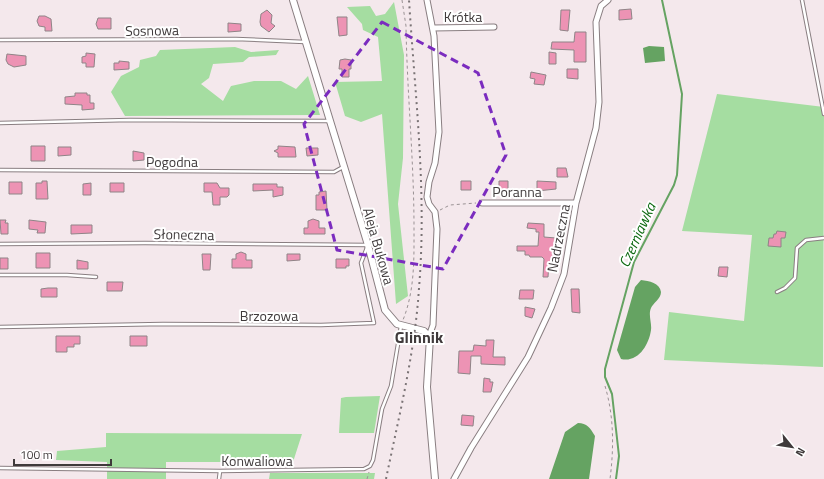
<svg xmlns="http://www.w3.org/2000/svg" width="824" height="479" font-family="'Titillium Web',sans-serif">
<rect width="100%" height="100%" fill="#f4e8ec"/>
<path fill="#a5dda1" d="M394 2 404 55 403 158 398 204 408 296 396 304 382 114 361 122 345 116 335 82 382 81 378 37 363 30 362 24 347 7 370 6 376 16 385 14Z
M235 47 251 52 279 50 276 55 249 57 243 62 213 64 209 78 201 84 223 101 231 86 254 81H281L296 89 308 76 320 115 125 116 111 92 121 76 139 67 140 60 156 56 160 50Z
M717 94 824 107 823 367 664 360 669 312 744 321 752 235 682 231Z
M380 396 374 433H339L341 398 346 397Z
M106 433 302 434 293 462H166V479H107V462L56 460 57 451 106 447Z
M270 473H375L374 479H269Z"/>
<path fill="#65a362" d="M649 46 664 47 665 61 645 63 643 48Z
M641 280C649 281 660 283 661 292 661 299 653 303 651 308 648 315 652 323 651 330 649 345 638 363 621 359L617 350 635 287Z
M578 423C587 423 590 428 595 436L589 479H549L565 432Z"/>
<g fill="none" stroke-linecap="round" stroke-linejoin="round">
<path stroke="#65a362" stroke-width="2" d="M616 479 619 456 612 394 605 377V369L634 262 674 185 677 175 682 94 662 0"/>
</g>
<path fill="#ed93b4" stroke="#8f8487" d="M631 9 632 19 619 20V10Z
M267 10 272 15 271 23 275 26 269 32 261 26 260 22 261 14Z
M561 10H570L568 31 560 30Z
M39 16H45L51 19 52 31H45V27L39 26 37 21Z
M337 17H347V35L339 36Z
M98 18H111V29H98L96 24Z
M228 23 241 24V31L228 32Z
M575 32H586V62H574V50L551 49 552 42H574Z
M549 52 556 53V64H549Z
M86 53 95 54 94 67H86V63H82V57L86 56Z
M7 54 26 56V65L14 67 8 64 6 60Z
M345 59 351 60V69H349V77H342V69H339L340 60Z
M119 61 129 62V69L114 70V63H119Z
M567 69H578V79L567 78Z
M531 72 546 75 544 85 534 84 535 79 530 78Z
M75 93H87V95H90V103H94V109L82 110V105L65 104V97L75 96Z
M31 146H45V161H31Z
M278 146 295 147 296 157H278V153L274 151 278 149Z
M58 147H71V155L58 156Z
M306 148H318V155L307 156Z
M133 151 144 153V160L133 161Z
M557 168H566L568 177H557Z
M42 181H47L48 199H36V183H42Z
M461 181H471V190H461Z
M499 181H508V191H499Z
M537 181 556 182V189L537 191Z
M9 182H22V194H9Z
M91 183V195H83V184Z
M110 183H124V192H110Z
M204 183H217L220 188H229V195L227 197H220V205H213L212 192H204Z
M253 184H277V187H283V195L273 197V190L253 191Z
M326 191 327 210H316V195H319V192Z
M313 219 319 221V228H325V234H304V228H308V221Z
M0 220H6L5 223H8V234H1Z
M29 220 46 222 45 233H37L38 230 29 229Z
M528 223 544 224V237L556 238 554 263H549L548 277H543L544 259 542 257H530L529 255H525V251H517V246H538L539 232H536V229L527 228Z
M71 225H92V233L71 234Z
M777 231 786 232 785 238H781V247L768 246 769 238H773L774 234H776Z
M241 252 246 254V260H252V268H232V259H236V254Z
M36 253H50V268H36Z
M202 254H211L210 270H203Z
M287 254H300V260L287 261Z
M0 258H8V269H0Z
M336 259H349V266H346V268H336Z
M77 260 88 262V269H77Z
M719 267H728L727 277 718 276Z
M107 282H123L122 291H107Z
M48 288H57V297H41V289Z
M571 289H579L580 313 572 312Z
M520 290H534L533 299H519Z
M525 307 535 309 532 318 525 316Z
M56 336H80V344H74V347H67V352H56Z
M130 336H147V346H130Z
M486 340H494L493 357H505V365L481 364V356H471L470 374 458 373 459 351H473L474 345 486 346Z
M484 378 490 379V382H493L491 392H483Z
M462 415 474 416 473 426 461 425Z"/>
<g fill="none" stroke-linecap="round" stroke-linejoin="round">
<g stroke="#897e81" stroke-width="4.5">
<path id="service" d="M802 0 824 114
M0 40 236 39 305 42
M0 123 130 120 328 121
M0 170 334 172 343 167
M0 244 145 243 368 245 361 263 374 323 321 325 163 324 0 327
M0 275H67L96 277
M777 292 785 288 795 278 797 248 806 240 824 238
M0 468 220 471 364 469 370 466 373 460 382 409 391 386 401 326
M219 479 220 471"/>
</g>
<g stroke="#897e81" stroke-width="7">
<path id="minor" d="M427 0 434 36 439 132 435 163 429 182 427 197 429 204 435 212 437 229 433 325 429 336
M433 28 494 27
M482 203H576
M454 479 471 448 528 357 551 308 564 274 576 203 596 128 599 102 596 22 601 6 608 0"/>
</g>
<g stroke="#897e81" stroke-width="8">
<path id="tertiary" d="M293 0 368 245 385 310 397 324 424 331 430 337 427 387 435 479"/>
</g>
<path stroke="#9a9294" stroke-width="1" stroke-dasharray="3 3" stroke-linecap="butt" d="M402 0 406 26C407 93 414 160 414 227 414 258 415 290 403 320
M440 210 450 205 476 203
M605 386C614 416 614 448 610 479
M367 479 369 472"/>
<use href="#service" stroke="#fff" stroke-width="2.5"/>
<use href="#minor" stroke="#fff" stroke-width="5"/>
<use href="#tertiary" stroke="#fff" stroke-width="6"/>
<path stroke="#7a7375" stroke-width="2" stroke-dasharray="2 4" stroke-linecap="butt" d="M386 479C399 416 415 352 419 288 427 192 415 95 409 0"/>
</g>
<path fill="none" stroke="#7b2cbf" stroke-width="3" stroke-dasharray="8 5" stroke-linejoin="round" d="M382 22 478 73 506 155 443 269 337 250 304 124Z"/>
<g text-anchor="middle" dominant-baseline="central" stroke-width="4" stroke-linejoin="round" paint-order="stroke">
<g font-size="14" fill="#3f3a3b" stroke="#fff">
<text x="463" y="16">Krótka</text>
<text transform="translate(152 30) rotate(-1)">Sosnowa</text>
<text x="172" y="161">Pogodna</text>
<text x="517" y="191">Poranna</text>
<text transform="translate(184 234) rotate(1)">Słoneczna</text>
<text transform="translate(558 238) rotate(-79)">Nadrzeczna</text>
<text transform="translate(379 246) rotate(74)">Aleja Bukowa</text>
<text x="269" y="315">Brzozowa</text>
<text x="257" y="460">Konwaliowa</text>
</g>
<g font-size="15" font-style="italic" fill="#0e6a12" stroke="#fff">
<text transform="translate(637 235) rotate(-66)">Czerniawka</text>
</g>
<g font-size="16" font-weight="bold" fill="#3f3a3b" stroke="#fff">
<text x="419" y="337">Glinnik</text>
</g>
</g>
<g transform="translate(792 447) rotate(120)" stroke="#ffffff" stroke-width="3" paint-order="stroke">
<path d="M0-3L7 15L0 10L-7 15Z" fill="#3f3a3b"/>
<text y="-6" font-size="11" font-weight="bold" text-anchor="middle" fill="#3f3a3b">N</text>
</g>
<path d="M14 459v6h97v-6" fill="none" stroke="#3f3a3b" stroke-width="2"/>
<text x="20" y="459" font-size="12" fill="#3f3a3b" stroke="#ffffff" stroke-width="3" paint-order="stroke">100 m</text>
</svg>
